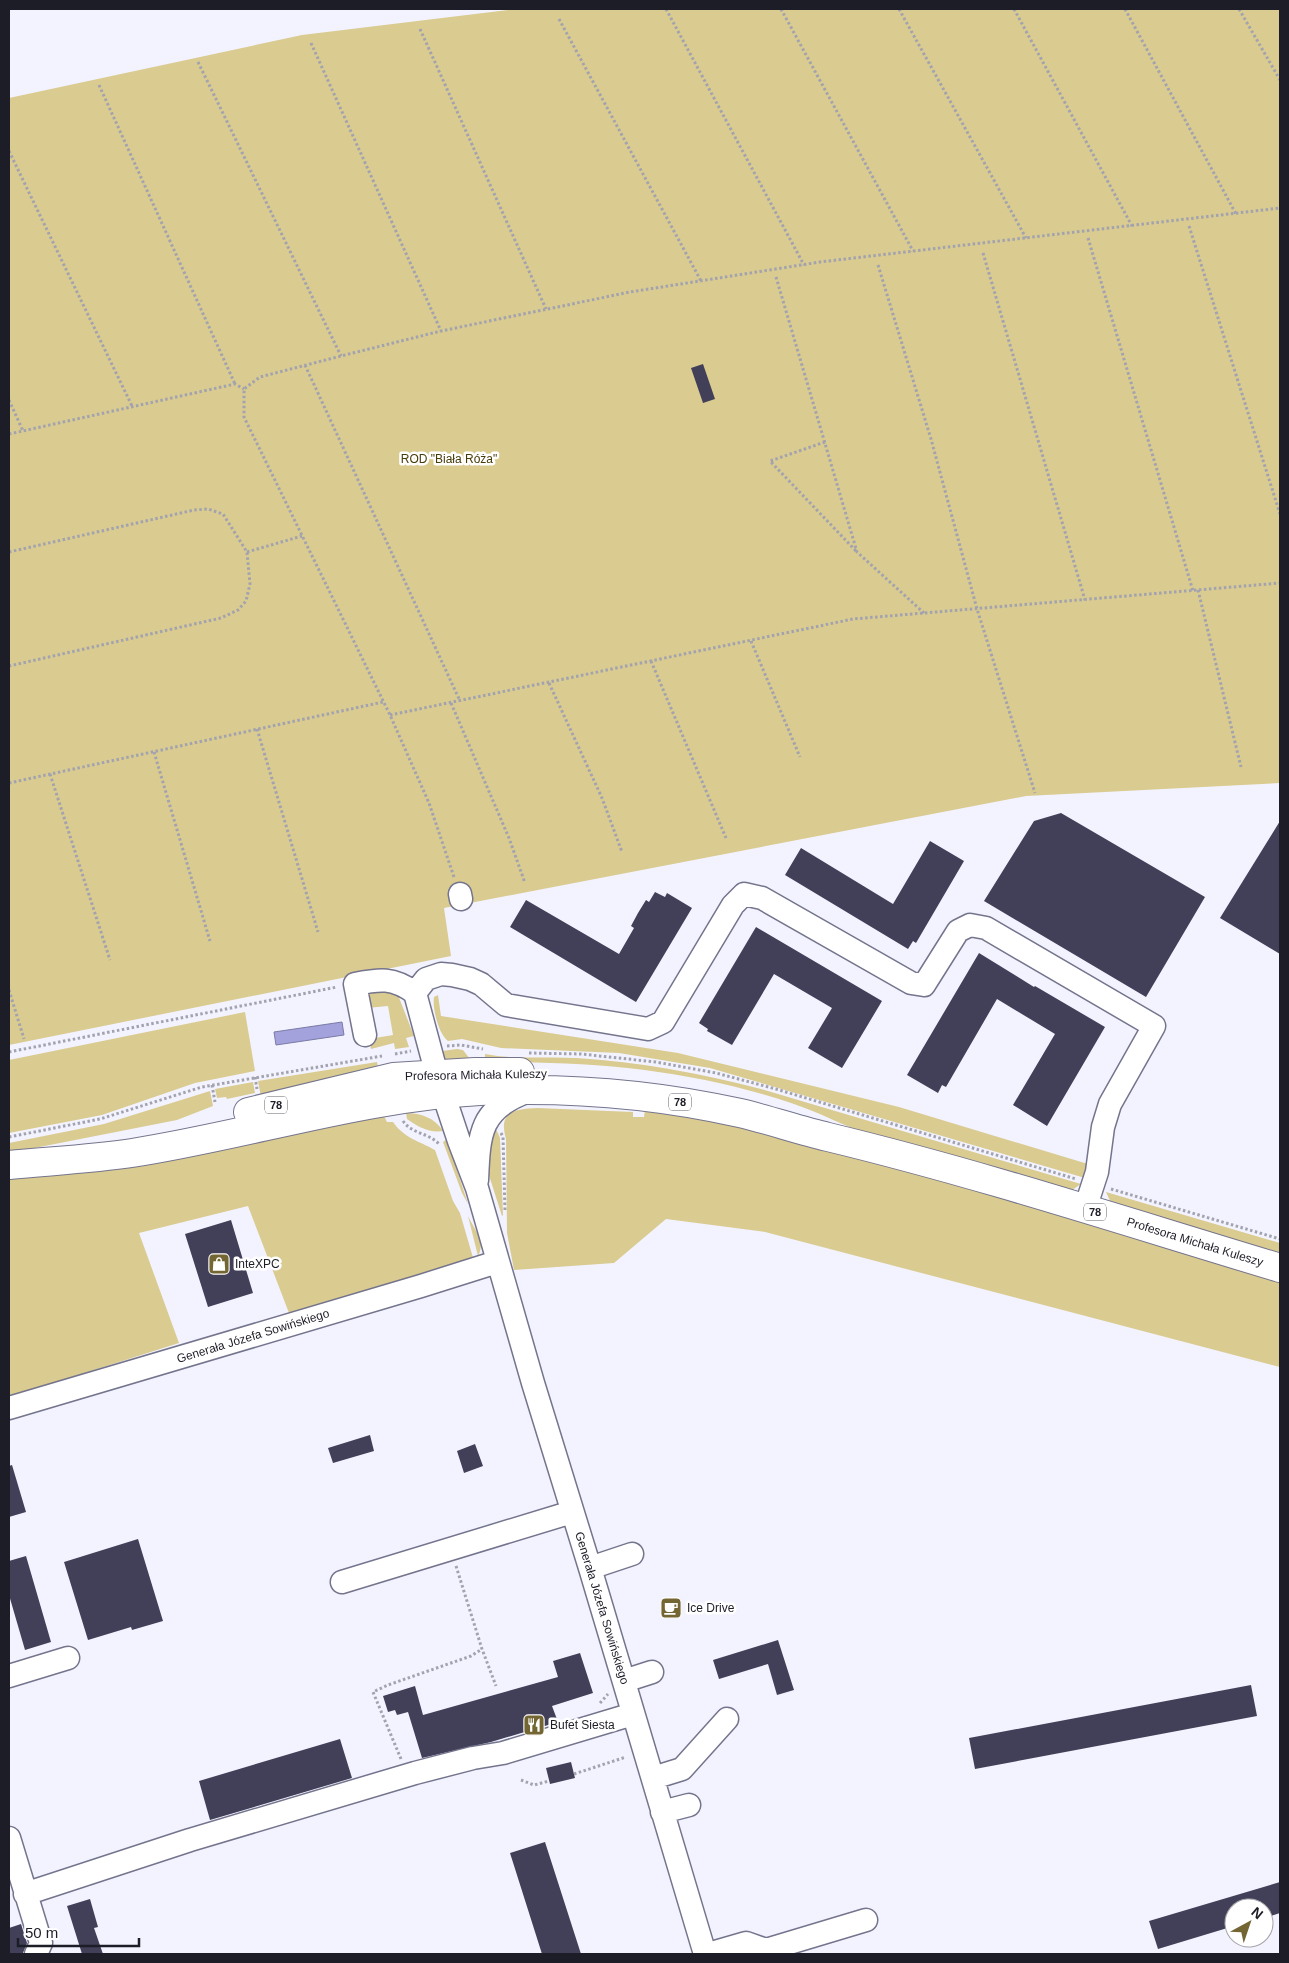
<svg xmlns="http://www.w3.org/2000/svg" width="1289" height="1963" font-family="Helvetica,sans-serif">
<rect width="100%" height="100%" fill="#f2f3ff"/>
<path fill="#dacb91" d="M516 9H1280V783L1026 796 444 908 451 956 9 1045V98L302 35Z
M383 988 398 995 414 1036 406 1038 409 1047 395 1049 394 1043 371 1049 369 1039 393 1035 388 1006 367 1008 363 993Z
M438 995 441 1016 678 1053 899 1107 1088 1164 1085 1178 710 1068 619 1053 501 1048 462 1039 448 1041C439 1035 432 1008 434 997Z
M245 1012 255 1071 195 1083 102 1115 9 1133V1060Z
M457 1049 463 1050 470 1059 449 1062 445 1059 442 1051Z
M485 1054C515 1060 546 1056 576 1058 639 1062 700 1073 761 1089L1081 1184 1072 1190 1063 1191C1000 1173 937 1157 875 1137 846 1127 819 1112 791 1103 693 1070 588 1060 485 1063Z
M377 1062 379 1073 261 1097 258 1081Z
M253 1082 255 1093 227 1099 226 1097 217 1098 215 1089Z
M210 1091 213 1106 177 1120 9 1153V1143L104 1124Z
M538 1108 633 1112V1117H644L645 1110 723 1115 1280 1278V1367L765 1232 666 1219 614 1263 514 1270 507 1233 506 1139C498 1111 514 1109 538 1108Z
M406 1113C421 1113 435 1118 443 1131 429 1133 418 1127 407 1119Z
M384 1116 387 1122H393C404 1138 419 1141 435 1150L453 1201 460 1213 474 1261 289 1313 248 1206 139 1233 179 1343 9 1397V1173L220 1150Z
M490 1126 497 1131 500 1138 503 1215 502 1216 486 1166Z
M447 1139 468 1204 462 1193 443 1142Z
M1106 1192 1280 1243V1257L1111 1203Z
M468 1216C475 1231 486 1241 478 1256Z"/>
<path fill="#a3a2dc" stroke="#7b7aa6" d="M342 1022 344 1035 276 1045 274 1032Z"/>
<path fill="#414058" d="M703 364 715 399 703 403 691 368Z
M1061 813 1205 897 1146 997 984 901 1034 821Z
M1280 821V954L1220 918Z
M930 841 964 861 916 943 913 941 908 949 785 875 801 848 893 904Z
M655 892 665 897 667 893 692 908 636 1002 510 927 526 900 619 954 634 928 631 926 638 913 646 900 649 902Z
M756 927 882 1001 842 1068 808 1048 832 1008 774 974 732 1045 707 1031 708 1029 699 1023Z
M979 953 1034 987 1035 986 1105 1027 1047 1126 1013 1105 1055 1034 997 999 946 1087 942 1085 938 1093 907 1075Z
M231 1220 253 1293 208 1307 185 1234Z
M370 1435 374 1451 333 1463 328 1448Z
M475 1444 483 1466 464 1473 457 1451Z
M12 1465 26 1512 9 1517V1466Z
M138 1539 163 1621 132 1630 131 1627 88 1640 64 1562Z
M26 1556 51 1642 25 1650 9 1595V1561Z
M778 1640 794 1690 777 1695 768 1664 719 1679 713 1660Z
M580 1653 593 1693 552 1706 558 1722 491 1742 422 1758 408 1712 397 1715 395 1710 388 1712 383 1696 415 1686 423 1715 558 1677 553 1661Z
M1251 1685 1257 1716 975 1769 969 1738Z
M340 1739 352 1778 210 1820 199 1781Z
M571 1762 575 1778 550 1784 546 1768Z
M545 1842 581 1954H542L510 1853Z
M1280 1882V1913L1264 1918V1908H1234V1926L1158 1949 1149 1921Z
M90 1899 98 1927 94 1928 103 1954H82L67 1906Z
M21 1924 27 1943 23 1953 9 1954V1928Z"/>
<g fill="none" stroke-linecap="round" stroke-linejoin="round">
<g stroke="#74748d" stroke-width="25">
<path id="minor" d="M460 894 461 899
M415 993 426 979 441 974 452 975 470 979 481 984 506 1005 648 1029 663 1022 733 905 744 894 762 898 911 983 924 985 958 931 970 925 986 928 1154 1026 1110 1104 1103 1127 1097 1172 1085 1209
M365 1035 355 984C380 979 393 977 415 993L437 1075 459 1141 477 1188 533 1383 590 1568 705 1954
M477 1180C479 1133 480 1108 529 1091
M9 1408 421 1286 497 1262
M590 1568 632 1554
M342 1582 572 1512
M9 1676 68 1658
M624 1681 652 1672
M653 1778 682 1769 727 1719
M662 1812 689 1805
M9 1838 41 1943 36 1954
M25 1894 190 1840 415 1773 473 1758 503 1753 633 1714
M708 1954 746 1943 766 1950 866 1920"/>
</g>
<g stroke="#74748d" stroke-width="30">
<path id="major" d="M248 1112 393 1077 475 1072H520
M9 1165C50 1161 92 1159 132 1153 248 1135 363 1097 480 1091 567 1087 655 1094 740 1113 770 1120 798 1130 828 1137 981 1174 1130 1223 1280 1268"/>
</g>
<path stroke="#a2a3ae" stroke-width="3" stroke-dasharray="2.5 2.5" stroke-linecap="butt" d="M666 9 804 265
M781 9 913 251
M899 9 1026 238
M1014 9 1132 226
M1125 9 1236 214
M1239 9 1280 80
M559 19 701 281
M420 29 546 309
M311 43 441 331
M198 62 341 356
M99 85 235 384
M9 151 132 406
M1189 226 1280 514
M1088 238 1193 591
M983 253 1085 600
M878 265 931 439 977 609 1035 793
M776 277 857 552 924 613
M305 365 460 701
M9 400 23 431
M9 434 235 384 244 389
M825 442 770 461 856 551
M9 552 194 510 208 509 223 514 247 552 250 584 246 601 238 610 221 618 9 666
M247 552 302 536
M1198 590 1241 767
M751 641 800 757
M651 661 726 838
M549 683 602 798 622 852
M451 703 509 838 525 883
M390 715 853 619 1280 583
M257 729 318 932
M154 752 210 941
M50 774 110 960
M9 783 383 702
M454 877 429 803 390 715 244 417V389L260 377 341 356 441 331 630 292 820 262 1280 208
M9 990 24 1039
M447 1046 461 1045 483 1049
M9 1052 337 987
M529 1053 581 1054 656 1062 716 1073 776 1089 1076 1179
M395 1054 411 1051
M255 1077 257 1089
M212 1085 215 1102
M403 1121C412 1134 429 1133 439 1144
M501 1133 503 1137 505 1211
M9 1137 100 1119 202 1087 382 1056
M1111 1189 1280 1239
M456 1566 482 1649 496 1686
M600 1703 608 1694
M401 1759 373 1692 388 1685 471 1656 482 1649
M574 1774 626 1757
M521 1780 534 1785 549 1781"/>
<use href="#minor" stroke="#fff" stroke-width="22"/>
<use href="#major" stroke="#fff" stroke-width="28"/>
</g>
<defs>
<g id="shop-square" transform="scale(1.125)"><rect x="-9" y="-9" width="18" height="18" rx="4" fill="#746633" stroke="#fff"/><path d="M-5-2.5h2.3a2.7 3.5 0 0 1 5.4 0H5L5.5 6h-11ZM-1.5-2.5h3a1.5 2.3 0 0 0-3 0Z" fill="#fff"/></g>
<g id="cafe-square" transform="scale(1.125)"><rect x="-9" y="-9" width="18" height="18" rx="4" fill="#746633" stroke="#fff"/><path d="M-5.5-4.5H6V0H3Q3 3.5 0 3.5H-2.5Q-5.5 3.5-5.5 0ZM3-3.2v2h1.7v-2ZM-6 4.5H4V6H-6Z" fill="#fff"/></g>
<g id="restaurant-square" transform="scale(1.125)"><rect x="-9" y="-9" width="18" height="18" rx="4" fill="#746633" stroke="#fff"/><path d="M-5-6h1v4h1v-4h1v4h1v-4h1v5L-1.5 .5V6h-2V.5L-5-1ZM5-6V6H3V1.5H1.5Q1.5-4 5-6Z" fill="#fff"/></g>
</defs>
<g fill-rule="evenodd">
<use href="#shop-square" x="219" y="1264"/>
<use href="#cafe-square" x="671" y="1608"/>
<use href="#restaurant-square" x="534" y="1725"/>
</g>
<g text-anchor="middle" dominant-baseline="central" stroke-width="5" stroke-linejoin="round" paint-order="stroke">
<g fill="#fff" stroke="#616168" stroke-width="1">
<rect x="669" y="1093.5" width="22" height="17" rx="4"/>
<rect x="265" y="1096.5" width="22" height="17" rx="4"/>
<rect x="1084" y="1203.5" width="22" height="17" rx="4"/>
</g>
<g font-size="11" font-weight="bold" fill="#1d1d27">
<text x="680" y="1102">78</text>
<text x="276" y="1105">78</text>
<text x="1095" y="1212">78</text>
</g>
<g font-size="12" fill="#473b07" stroke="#fff">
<text x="449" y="459">ROD "Biała Róża"</text>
</g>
<g font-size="12" fill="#1d1d27" stroke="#fff">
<text transform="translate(476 1075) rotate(-1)">Profesora Michała Kuleszy</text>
<text transform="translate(1195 1242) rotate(17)">Profesora Michała Kuleszy</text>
<text transform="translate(253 1336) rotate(-17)">Generała Józefa Sowińskiego</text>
<text transform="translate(602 1608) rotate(73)">Generała Józefa Sowińskiego</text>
</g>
<g font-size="12" fill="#1d1d27" stroke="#fff" text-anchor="start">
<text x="235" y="1264">InteXPC</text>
<text x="687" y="1608">Ice Drive</text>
<text x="550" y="1725">Bufet Siesta</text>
</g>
</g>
<rect width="1289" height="1963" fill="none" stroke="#1d1d27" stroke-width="20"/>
<g transform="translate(1249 1923) rotate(40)"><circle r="24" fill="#ffffff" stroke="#a5a5a9"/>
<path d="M0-4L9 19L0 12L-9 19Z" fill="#746633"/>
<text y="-8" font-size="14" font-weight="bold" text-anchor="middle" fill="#1d1d27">N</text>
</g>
<path d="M18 1938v8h121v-8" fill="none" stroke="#1d1d27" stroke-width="2.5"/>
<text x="25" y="1938" font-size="15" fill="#1d1d27" stroke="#ffffff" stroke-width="4" paint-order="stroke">50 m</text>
</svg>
